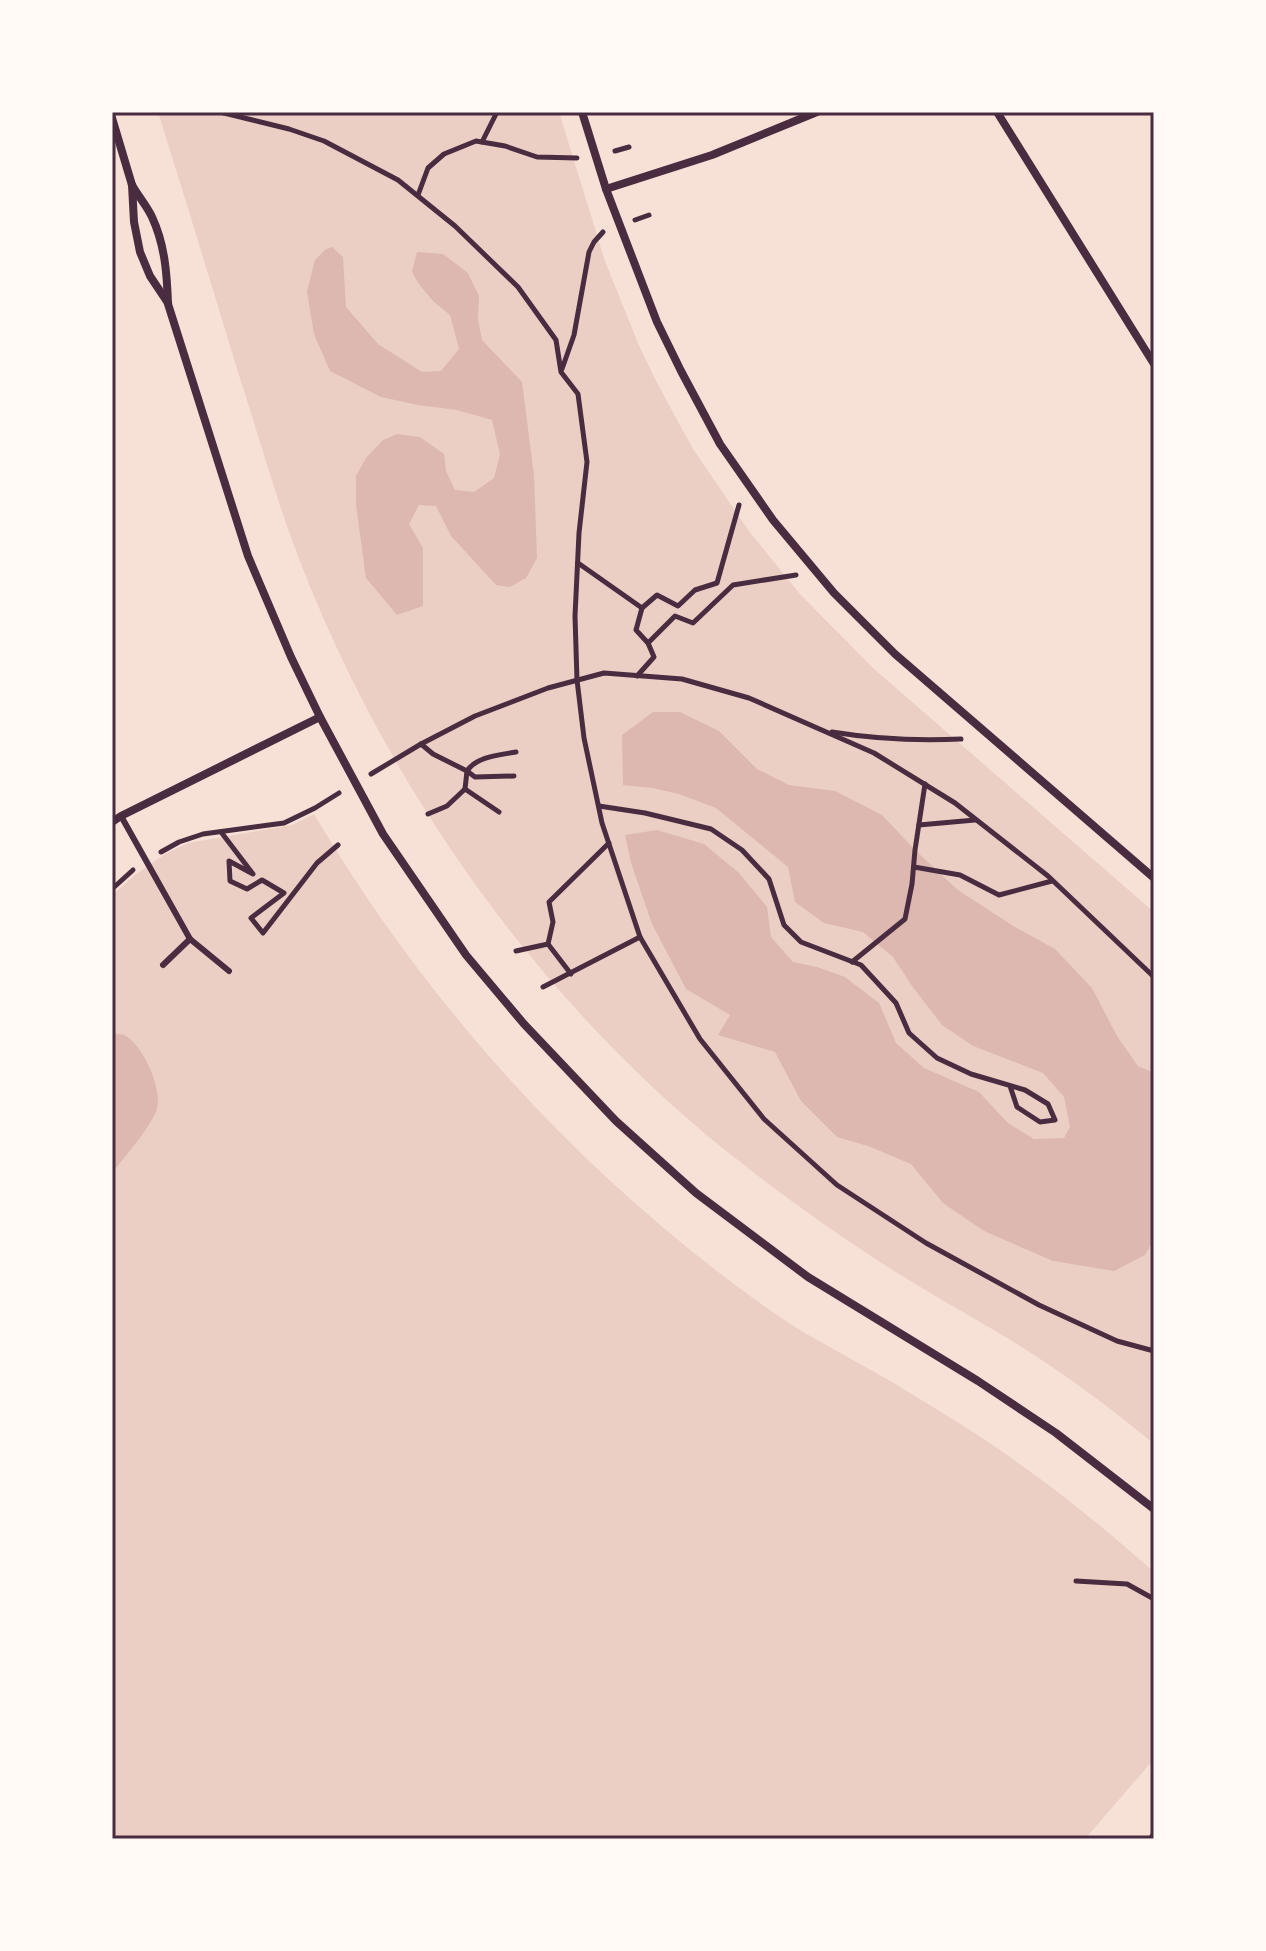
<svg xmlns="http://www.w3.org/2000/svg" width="1266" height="1951" viewBox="0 0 1266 1951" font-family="Signika,sans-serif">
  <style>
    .green { fill: #ebcfc5 }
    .water { fill: #dcb8b0 }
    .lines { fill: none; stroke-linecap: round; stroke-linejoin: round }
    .path { stroke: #4a2c40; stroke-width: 5 }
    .service { stroke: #4a2c40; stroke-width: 6 }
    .minor { stroke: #4a2c40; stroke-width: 8 }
    .neatline { fill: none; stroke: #4a2c40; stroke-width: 3 }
  </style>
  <rect width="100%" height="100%" fill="#f7e1d7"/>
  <g class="green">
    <path d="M158,112h401l46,149 33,82 18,38 37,68 56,82 51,63 73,74 281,244v532c-44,-37 -91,-71 -140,-102 -45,-27 -91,-52 -134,-80 -54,-35 -105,-72 -155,-112 -197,-158 -354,-386 -438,-624 -18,-52 -33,-105 -50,-157 -26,-86 -52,-171 -79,-257z"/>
    <path d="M314,814c117,197 272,367 460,499 43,30 92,52 136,80 36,22 73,44 107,69 48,34 93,71 137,110v187l-69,80h-973v-944l23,-20 30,-21 23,-11 104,-18z"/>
  </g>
  <g class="water">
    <polygon points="332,247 343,257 346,307 378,344 422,372 441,371 459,349 450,315 433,301 419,284 412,272 417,252 443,254 468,273 479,296 478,319 482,340 522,382 534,475 537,558 526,578 510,587 496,585 451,536 436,506 419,505 409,524 423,548 423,606 397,615 366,578 356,505 356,476 366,458 383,440 397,434 420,437 444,454 446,471 455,490 474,492 494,478 500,454 492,420 457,410 418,405 381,397 330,371 314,334 307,292 315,260 326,249"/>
    <polygon points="653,712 680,712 719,731 757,769 789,785 835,791 882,815 915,850 958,890 1015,927 1055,949 1092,988 1117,1036 1138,1066 1154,1073 1154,1239 1145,1255 1114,1271 1053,1261 984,1231 943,1203 911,1164 868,1146 837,1137 801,1101 775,1052 718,1035 730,1015 686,989 652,924 631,863 625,835 657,830 704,844 739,873 767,907 771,937 793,962 817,967 845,977 879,1003 896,1043 924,1068 979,1092 1008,1123 1034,1139 1064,1138 1070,1127 1064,1097 1043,1073 973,1046 942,1025 912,986 893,957 863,932 824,923 795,902 788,867 716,808 679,794 652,788 623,785 622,735"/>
    <path d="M112,1033c1,1 12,1 12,2 19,9 41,58 32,77 -11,22 -29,42 -44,61z"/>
  </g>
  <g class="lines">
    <g class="path">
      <polyline points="220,112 289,129 324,141 398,180 455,226 518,287 556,340 561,372 578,394 587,462 579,533 575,616 577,680 584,738 602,823 640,937 700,1039 764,1119 837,1185 926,1243 1039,1305 1117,1341 1154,1351"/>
      <polyline points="482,142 497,112"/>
      <polyline points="615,151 629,147"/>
      <polyline points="418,195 428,168 444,154 476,141 505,146 537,157 577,158"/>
      <polyline points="635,220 649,215"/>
      <polyline points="562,369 574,335 589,252 594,242 603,232"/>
      <polyline points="578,563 642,608"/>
      <polyline points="648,643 636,630 642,608 657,595 678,606 695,590 717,583 739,505"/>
      <polyline points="637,676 654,657 648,643 675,616 693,623 733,585 796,575"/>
      <path d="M832,732c43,7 86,9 129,7"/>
      <path d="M421,744l12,10 34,17c10,-15 33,-16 49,-19"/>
      <polyline points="371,774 421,744 475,716 548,688 604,673 682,679 749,698 874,753 955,803 1048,876 1154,977"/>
      <polyline points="465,789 467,771 475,777 514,776"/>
      <polyline points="599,806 645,813 711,829 742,850 769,879 784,925 801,942 861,965 896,1003 909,1033 937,1058 971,1074 1025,1090 1048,1104 1055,1120 1040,1122 1017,1107 1010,1086"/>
      <polyline points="428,814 447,806 465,789 499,812"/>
      <polyline points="919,825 975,820"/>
      <polyline points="221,832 253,874 229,861 230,881 247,889 262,880 284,893 251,918 263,933 317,863 338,845"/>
      <polyline points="161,852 179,842 203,834 284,823 315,808 339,793"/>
      <polyline points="914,867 960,875 999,895 1052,881"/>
      <polyline points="112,889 133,870"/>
      <polyline points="548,944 571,974"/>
      <polyline points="516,951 548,944 553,922 549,902 609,843"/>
      <polyline points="852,962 905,919 912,884 915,850 925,784"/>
      <polyline points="543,987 640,937"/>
      <polyline points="1076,1581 1127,1584 1154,1599"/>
    </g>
    <g class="service">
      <polyline points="121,816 190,939 229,971"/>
      <polyline points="163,965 190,939"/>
    </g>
    <g class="minor">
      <polyline points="582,112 606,189 657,322 681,371 720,444 773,520 834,593 895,654 1154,878"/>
      <polyline points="997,112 1154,364"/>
      <polyline points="112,118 132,185 134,222 140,252 150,276 168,303"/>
      <path d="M132,185c6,11 15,21 20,32 13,28 15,57 16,87l80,252 43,101 29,60 63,117 83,121 58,69 92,97 80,72 112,84 170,104 78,52 98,76"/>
      <polyline points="606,189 712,155 817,112"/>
      <polyline points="112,822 121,816 320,717"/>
      <polyline points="1152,1839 1154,1836"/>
    </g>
  </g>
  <rect width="1266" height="1951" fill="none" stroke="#fffaf5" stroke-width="228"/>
  <rect x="114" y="114" width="1038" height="1723" class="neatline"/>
</svg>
